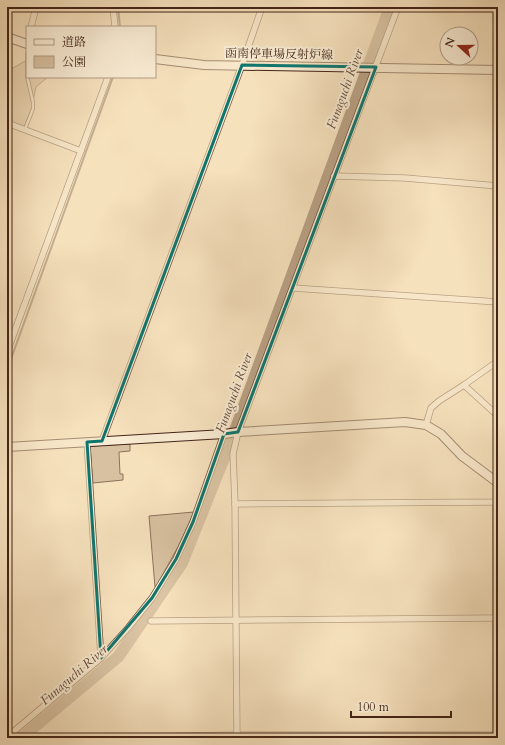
<svg xmlns="http://www.w3.org/2000/svg" width="505" height="745" viewBox="0 0 505 745" font-family="Cardo,'Noto Serif JP',serif">
  <style>
    .green { fill: #d8c1a1; stroke: #8e725c }
    .lines { fill: none; stroke-linecap: round; stroke-linejoin: round }
    .stream { stroke: #8a6f59; stroke-width: 2 }
    .river { stroke: #b9a185; stroke-width: 12 }
    .lane-casing { stroke: #705340; stroke-width: 4 }
    .street-casing { stroke: #705340; stroke-width: 7 }
    .secondary-casing { stroke: #432417; stroke-width: 10 }
    .lane { stroke: #f9ecd4; stroke-width: 2.5 }
    .street { stroke: #f9ecd4; stroke-width: 5.5 }
    .secondary { stroke: #f9ecd4; stroke-width: 8 }
    .marked { fill: none; stroke: #0f766e; stroke-width: 3; stroke-linejoin: round }
    .labels { text-anchor: middle; dominant-baseline: central; stroke-width: 4; stroke-linejoin: round; paint-order: stroke }
    .street-label { font-size: 12px; fill: #432417; stroke: #f9ecd4 }
    .water-label { font-size: 13px; font-style: italic; fill: #664a38; stroke: #f9ecd4 }
  </style>
  <rect width="100%" height="100%" fill="#f6e1bd"/>
  <filter id="stains"><feTurbulence type="fractalNoise" baseFrequency=".005" numOctaves="4"/><feColorMatrix values="0 0 0 0 .2 0 0 0 0 .09 0 0 0 0 .02 0 0 0 .5 -.17"/></filter>
  <radialGradient id="worn" r=".72"><stop offset=".6" stop-color="#630" stop-opacity="0"/><stop offset="1" stop-color="#630" stop-opacity=".3"/></radialGradient>
  <g class="green">
    <polygon points="27,60 27,77 48,77 36,87 31,110 24,127 7,121 7,67 13,68"/>
    <polygon points="130,444 130,451 119,452 120,474 123,474 123,480 93,483 90,446"/>
    <polygon points="194,512 180,543 156,587 155,587 149,516"/>
  </g>
  <g class="lines">
    <g class="stream">
      <polyline points="118,7 120,27"/>
      <polyline points="7,370 113,77"/>
    </g>
    <polyline class="river" points="21,738 118,657 182,563 236,428 390,7"/>
    <defs>
      <polyline id="lane" points="25,129 33,109 33,102 27,76 27,54"/>
      <g id="street">
        <polyline points="113,7 115,27"/>
        <polyline points="262,7 266,8 271,7"/>
        <polyline points="31,27 36,7"/>
        <polyline points="7,123 81,151"/>
        <polyline points="334,176 405,178 498,186"/>
        <polyline points="293,288 498,302"/>
        <polyline points="7,352 108,77"/>
        <polyline points="464,385 498,416"/>
        <polyline points="426,425 431,408 439,401 464,385 498,361"/>
        <polyline points="102,441 242,65 262,7"/>
        <polyline points="87,442 101,658"/>
        <polyline points="496,502 496,738"/>
        <polyline points="235,504 496,502 498,500"/>
        <polyline points="151,621 498,618"/>
        <polyline points="7,737 101,658 128,628 152,598 176,559 193,522 224,434"/>
        <polyline points="78,738 237,735 498,735"/>
        <polyline points="237,738 235,504 233,454 238,432 398,7"/>
      </g>
      <g id="secondary">
        <polyline points="7,37 27,44"/>
        <polyline points="155,59 204,65 498,70"/>
        <polyline points="7,447 224,434 238,432 405,422 426,425 441,434 462,456 498,483"/>
      </g>
    </defs>
    <use href="#lane" class="lane-casing"/>
    <use href="#street" class="street-casing"/>
    <use href="#secondary" class="secondary-casing"/>
    <use href="#lane" class="lane"/>
    <use href="#street" class="street"/>
    <use href="#secondary" class="secondary"/>
  </g>
  <path d="M0 0H505V745H0ZM242,65l134,2 -138,365 -14,2 -31,88 -17,37 -24,39 -51,60 -14,-216 15,-1z" fill="#f6e1bd" fill-opacity=".55" fill-rule="evenodd"/>
  <path class="marked" d="M242,65l134,2 -138,365 -14,2 -31,88 -17,37 -24,39 -51,60 -14,-216 15,-1z"/>
  <g class="labels">
    <g class="street-label">
      <text transform="translate(279 54) rotate(1)">函南停車場反射炉線</text>
    </g>
    <g class="water-label">
      <text transform="translate(345 89) rotate(-70)">Funaguchi River</text>
      <text transform="translate(234 393) rotate(-70)">Funaguchi River</text>
      <text transform="translate(74 675) rotate(-41)">Funaguchi River</text>
    </g>
  </g>
  <rect width="505" height="745" fill="none" stroke="#f6e1bd" stroke-width="24"/>
  <rect x="8" y="8" width="489" height="729" fill="none" stroke="#432417" stroke-width="2"/>
  <rect x="12" y="12" width="481" height="721" fill="none" stroke="#432417"/>
  <rect x="26" y="26" width="130" height="52" fill="#f9ecd4" stroke="#b09c88"/>
  <rect x="34" y="39" width="20" height="6" fill="#f9ecd4" stroke="#b09c88"/>
  <text x="62" y="46" font-size="12" fill="#432417">道路</text>
  <rect x="34" y="56" width="20" height="12" fill="#d8c1a1" stroke="#b09c88"/>
  <text x="62" y="66" font-size="12" fill="#432417">公園</text>
  <g transform="translate(459 46) rotate(291)"><circle r="19" fill="#f9ecd4" stroke="#b09c88"/>
  <path d="M0-3L7 15L0 10L-7 15Z" fill="#8f2418"/>
  <text y="-6" font-size="11" font-weight="bold" text-anchor="middle" fill="#432417">N</text>
  </g>
  <path d="M351 711v6h100v-6" fill="none" stroke="#432417" stroke-width="2"/>
  <text x="357" y="711" font-size="12" fill="#432417" stroke="#f9ecd4" stroke-width="3" paint-order="stroke">100 m</text>
  <rect width="100%" height="100%" filter="url(#stains)"/>
  <rect width="100%" height="100%" fill="url(#worn)"/>
</svg>
